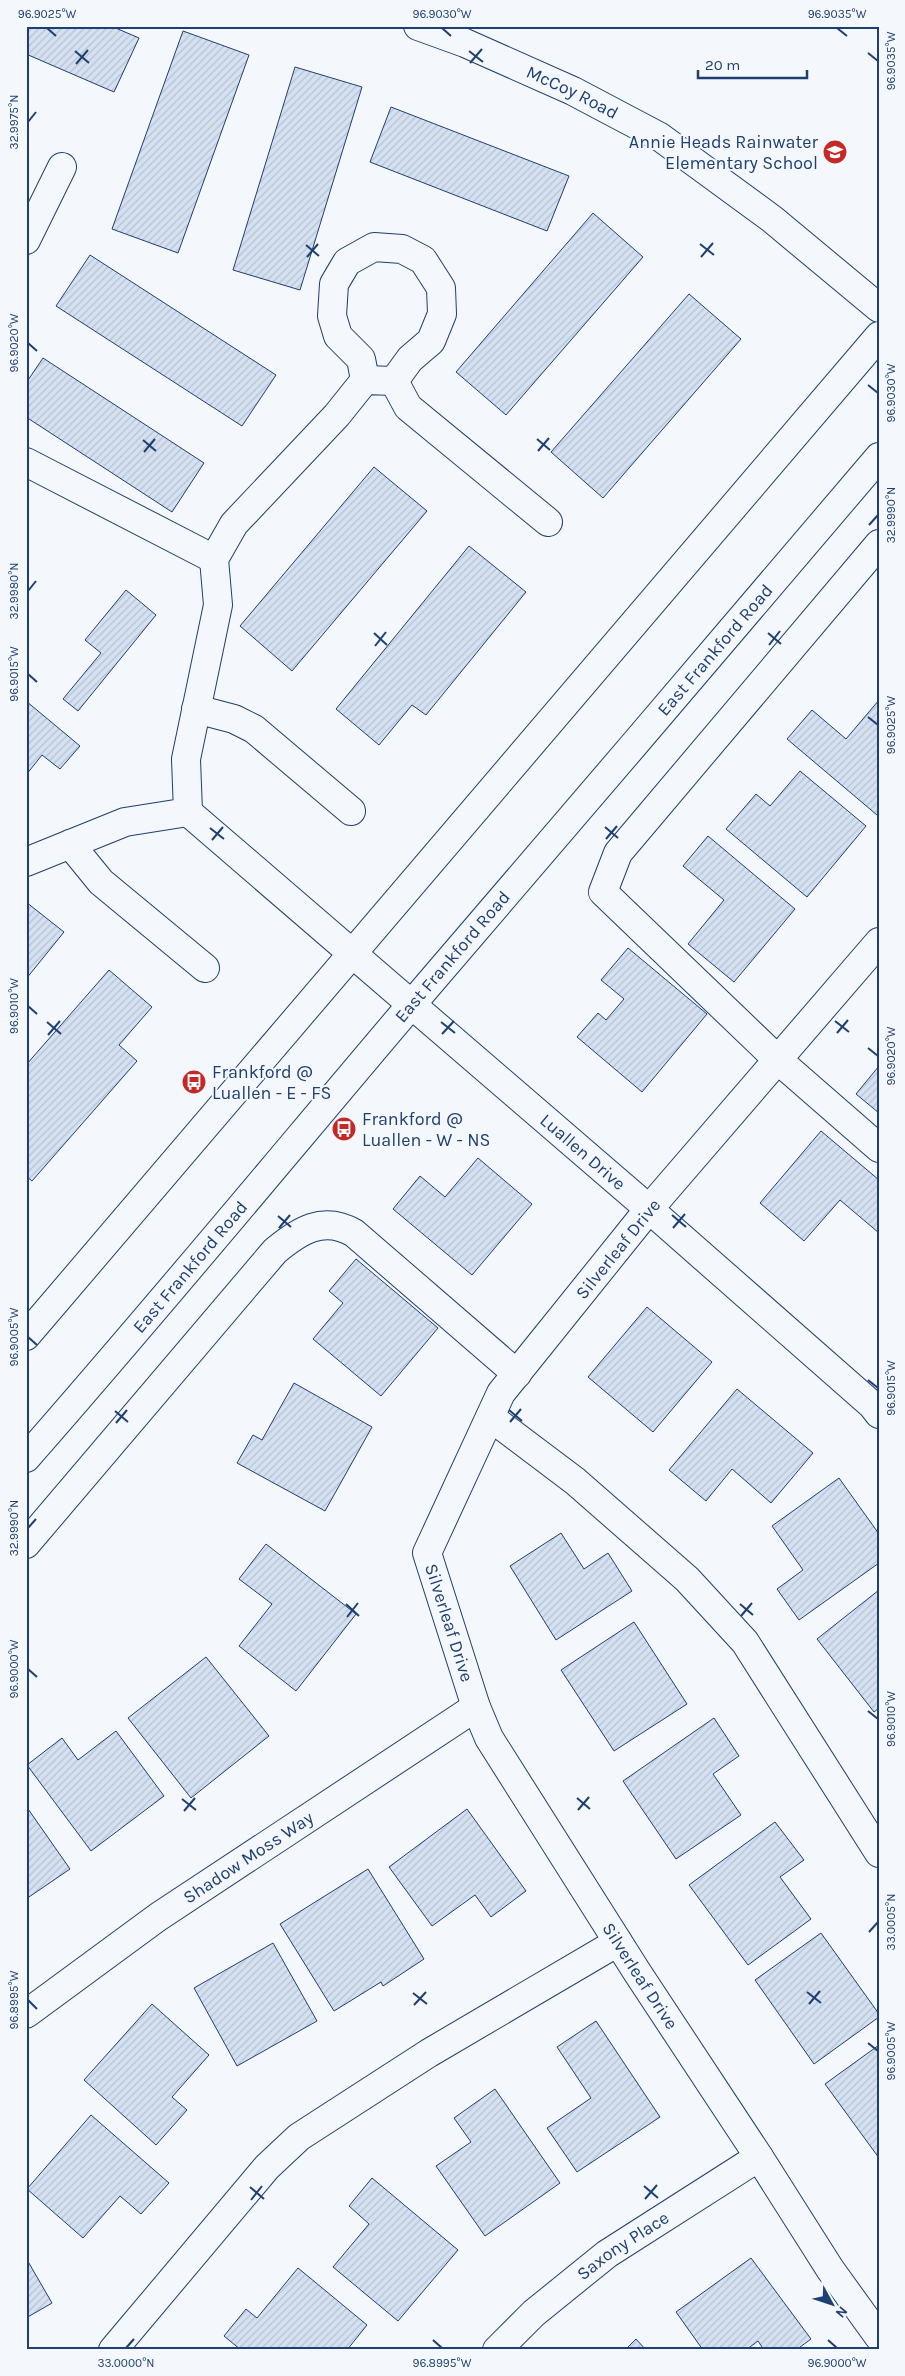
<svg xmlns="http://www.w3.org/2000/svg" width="905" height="2376" viewBox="0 0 905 2376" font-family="Karla,sans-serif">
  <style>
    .building { fill: url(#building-hatch); stroke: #1d3f73 }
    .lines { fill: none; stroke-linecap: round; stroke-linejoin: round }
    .minor-casing { stroke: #1d3f73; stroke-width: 30 }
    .major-casing { stroke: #1d3f73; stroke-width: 30 }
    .minor { stroke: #f4f7fb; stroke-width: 28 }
    .major { stroke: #f4f7fb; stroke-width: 28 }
    .ticks { fill: none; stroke: #1d3f73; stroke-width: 2 }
    .labels { text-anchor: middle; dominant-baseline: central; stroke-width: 4; stroke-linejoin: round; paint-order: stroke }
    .street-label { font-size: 18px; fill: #1d3f73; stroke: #f4f7fb }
    .poi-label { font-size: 18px; fill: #1d3f73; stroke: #f4f7fb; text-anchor: start }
    .neatline { fill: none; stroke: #1d3f73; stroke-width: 2 }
    .ticks-label { font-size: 12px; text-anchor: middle; fill: #1d3f73 }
  </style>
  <defs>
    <pattern id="building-hatch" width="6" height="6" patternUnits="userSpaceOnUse" patternTransform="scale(1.25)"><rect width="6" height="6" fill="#d5e0f0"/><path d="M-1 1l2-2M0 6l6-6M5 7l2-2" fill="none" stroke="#b6c1d1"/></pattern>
  </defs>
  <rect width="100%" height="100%" fill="#f4f7fb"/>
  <g class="building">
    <polygon points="26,26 111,26 139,38 114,92 26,54"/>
    <polygon points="183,31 249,55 178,253 112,229"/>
    <polygon points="295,67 362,87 300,290 233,270"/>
    <polygon points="391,107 569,176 547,231 370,162"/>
    <polygon points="593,213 643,257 506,415 456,372"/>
    <polygon points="90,255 276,375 242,426 56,306"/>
    <polygon points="689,294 741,339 603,498 551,452"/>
    <polygon points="43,358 204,463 172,512 26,417 26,383"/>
    <polygon points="374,467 427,511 292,671 240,626"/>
    <polygon points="469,546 526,592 426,715 412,705 379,745 336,709"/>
    <polygon points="126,590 156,615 78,711 63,699 101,653 85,640"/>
    <polygon points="879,700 879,813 877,815 787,739 812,710 846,739"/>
    <polygon points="26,701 80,746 60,769 42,755 26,775"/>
    <polygon points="800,771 866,826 807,897 726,829 756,794 770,806"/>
    <polygon points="708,836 795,909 734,982 688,944 724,900 683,866"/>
    <polygon points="26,902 64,932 26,979"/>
    <polygon points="628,948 707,1014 642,1092 577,1037 598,1013 606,1020 624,999 601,980"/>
    <polygon points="109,970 152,1007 119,1045 137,1061 32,1181 26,1176 26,1065"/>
    <polygon points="879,1066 879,1113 856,1094"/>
    <polygon points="821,1131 879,1180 879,1233 840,1200 804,1241 760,1203"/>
    <polygon points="478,1158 532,1204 472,1275 393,1209 420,1176 445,1197"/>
    <polygon points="356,1259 438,1328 381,1396 313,1339 343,1303 329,1291"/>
    <polygon points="647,1307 712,1362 653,1432 588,1377"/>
    <polygon points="294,1383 372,1427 325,1511 237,1463 253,1435 262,1440"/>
    <polygon points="737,1389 813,1453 771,1503 732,1469 706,1501 669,1470"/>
    <polygon points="839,1478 879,1534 879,1563 799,1620 777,1589 803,1570 772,1526"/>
    <polygon points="561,1533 584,1569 608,1553 632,1591 556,1640 510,1566"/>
    <polygon points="266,1544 356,1614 296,1691 239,1646 272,1604 239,1579"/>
    <polygon points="879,1590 879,1708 874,1712 817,1639"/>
    <polygon points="634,1622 687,1704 614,1751 561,1670"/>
    <polygon points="206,1657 269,1736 191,1798 128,1718"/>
    <polygon points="714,1718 739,1756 713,1774 741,1815 676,1859 623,1781"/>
    <polygon points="116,1731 164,1796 91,1851 27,1765 62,1738 78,1760"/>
    <polygon points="26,1806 70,1869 26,1899"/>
    <polygon points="467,1809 526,1891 491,1917 475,1895 432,1926 389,1867"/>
    <polygon points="775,1822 804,1860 780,1877 811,1919 748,1965 689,1885"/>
    <polygon points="368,1869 424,1959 383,1986 381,1982 334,2011 280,1924"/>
    <polygon points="821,1933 879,2014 879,2017 814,2064 755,1980"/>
    <polygon points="273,1943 317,2021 237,2066 194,1988"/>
    <polygon points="152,2004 209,2055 172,2097 187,2110 156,2145 84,2080"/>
    <polygon points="596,2021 660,2117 577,2172 547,2128 591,2098 557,2047"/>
    <polygon points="879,2045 879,2158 825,2084"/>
    <polygon points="495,2089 560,2183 485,2236 436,2166 471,2142 454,2118"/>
    <polygon points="91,2115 169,2183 141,2214 120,2196 83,2238 27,2189"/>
    <polygon points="372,2178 458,2250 398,2321 333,2267 369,2224 349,2206"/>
    <polygon points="26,2258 52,2303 26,2318"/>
    <polygon points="751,2258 811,2339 796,2350 764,2350 758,2341 746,2350 703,2350 676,2312"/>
    <polygon points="298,2268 367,2325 347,2350 241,2350 224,2336 246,2309 257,2318"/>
    <polygon points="636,2339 646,2350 625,2350"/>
  </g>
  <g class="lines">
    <defs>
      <g id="minor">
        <path id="s1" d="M418,26l47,17 108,48 87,46 112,82 107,89"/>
        <polyline points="26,240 62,167"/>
        <polyline points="365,380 361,359 338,336 332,316 334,284 347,262 374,247 402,249 423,260 441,288 442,314 431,341 410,359 394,381"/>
        <polyline points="394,381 408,407 548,522"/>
        <polyline points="26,462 214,559"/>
        <polyline points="879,544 618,853 603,892 778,1060 879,1148"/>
        <polyline points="196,709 234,719 254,729 351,811"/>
        <path id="s2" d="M188,812l461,397 223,196 7,9"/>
        <polyline points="70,844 101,882 205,968"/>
        <polyline points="26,862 125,822 188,812 186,759 218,605 214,559 234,524 337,415 365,380 394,381"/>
        <path id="s3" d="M879,942l-230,267 -148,184 -74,160 49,154 13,31 148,234 122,185 71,112 49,68"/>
        <polyline points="490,1417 575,1481 687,1579 745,1642 879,1853"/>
        <path d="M26,1544l249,-293c24,-20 48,-36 79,-18l163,141"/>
        <path id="s4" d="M26,2014l132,-97 318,-210"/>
        <polyline points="113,2350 267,2167 299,2137 429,2053 618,1942"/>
        <path id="s5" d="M497,2350l37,-37 73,-59 152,-97"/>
      </g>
      <g id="major">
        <polyline points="26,1336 879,336"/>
        <path id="s6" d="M26,1458c131,-149 257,-302 385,-453 156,-183 313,-364 468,-548"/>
      </g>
    </defs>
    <use href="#minor" class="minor-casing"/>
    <use href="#major" class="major-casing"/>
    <use href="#minor" class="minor"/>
    <use href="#major" class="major"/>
  </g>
  <path class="ticks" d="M47,28l9,8M442,28l9,8M837,28l10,8M75,51l14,12M469,51l14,11M868,53l10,8M470,63l12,-14M76,64l12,-14M28,122l8,-10M700,244l14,11M306,245l13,11M307,257l11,-13M701,257l12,-14M28,343l9,8M868,385l10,8M537,439l13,11M143,440l13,11M538,451l11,-13M144,452l11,-13M869,525l9,-10M28,591l8,-10M374,633l13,12M768,633l13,11M769,645l11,-14M375,646l11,-14M28,674l9,8M868,717l10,8M605,827l13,11M210,828l14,11M606,839l11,-13M212,840l11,-13M28,1006l9,8M835,1021l14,11M47,1022l14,12M441,1022l14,11M837,1033l11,-13M442,1034l12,-13M48,1035l12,-14M868,1048l10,8M672,1215l14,12M278,1216l13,11M279,1228l11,-13M673,1228l12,-14M28,1337l9,8M868,1380l10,8M509,1410l13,11M115,1411l13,11M510,1422l11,-13M116,1423l11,-13M28,1528l8,-9M346,1604l13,12M740,1604l13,11M741,1616l11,-13M347,1617l11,-14M28,1669l9,8M868,1711l10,8M577,1798l13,11M182,1799l14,11M578,1810l11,-13M184,1811l11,-13M869,1932l9,-10M807,1992l14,11M413,1993l14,11M28,2000l9,9M809,2004l11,-13M414,2005l12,-13M868,2043l10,8M644,2186l14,12M250,2187l14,12M645,2199l12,-14M251,2200l11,-14M433,2340l9,8M828,2340l9,8M126,2348l8,-9"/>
  <defs>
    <symbol id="school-disc" viewBox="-11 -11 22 22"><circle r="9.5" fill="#c62828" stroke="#f4f7fb"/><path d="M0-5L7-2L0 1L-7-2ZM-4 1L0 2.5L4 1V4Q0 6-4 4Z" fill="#fff"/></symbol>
    <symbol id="bus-disc" viewBox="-11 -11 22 22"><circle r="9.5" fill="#c62828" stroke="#f4f7fb"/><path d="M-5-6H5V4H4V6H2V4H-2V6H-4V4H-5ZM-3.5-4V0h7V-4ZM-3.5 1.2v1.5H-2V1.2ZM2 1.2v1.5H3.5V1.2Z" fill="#fff"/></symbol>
  </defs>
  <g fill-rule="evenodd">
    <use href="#school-disc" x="821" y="138" width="28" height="28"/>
    <use href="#bus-disc" x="180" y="1068" width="28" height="28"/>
    <use href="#bus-disc" x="330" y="1115" width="28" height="28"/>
  </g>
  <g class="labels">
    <g class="street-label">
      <text stroke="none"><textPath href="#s1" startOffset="168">McCoy Road</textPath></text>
      <text stroke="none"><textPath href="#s6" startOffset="1062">East Frankford Road</textPath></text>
      <text stroke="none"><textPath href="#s6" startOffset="658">East Frankford Road</textPath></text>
      <text stroke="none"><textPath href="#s2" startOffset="521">Luallen Drive</textPath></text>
      <text transform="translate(618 1249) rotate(-51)">Silverleaf Drive</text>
      <text stroke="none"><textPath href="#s6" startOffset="252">East Frankford Road</textPath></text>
      <text stroke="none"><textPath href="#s3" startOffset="838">Silverleaf Drive</textPath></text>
      <text stroke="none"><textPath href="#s4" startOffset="272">Shadow Moss Way</textPath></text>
      <text stroke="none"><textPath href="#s3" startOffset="1242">Silverleaf Drive</textPath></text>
      <text stroke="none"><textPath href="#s5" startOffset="164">Saxony Place</textPath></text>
    </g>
    <g class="poi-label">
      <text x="818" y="142" text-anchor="end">Annie Heads Rainwater<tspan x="818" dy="21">Elementary School</tspan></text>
      <text x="212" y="1072">Frankford @<tspan x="212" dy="21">Luallen - E - FS</tspan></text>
      <text x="362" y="1119">Frankford @<tspan x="362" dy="21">Luallen - W - NS</tspan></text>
    </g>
  </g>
  <rect width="905" height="2376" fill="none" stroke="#f4f7fb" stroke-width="55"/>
  <g transform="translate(832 2304) rotate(130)" stroke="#f4f7fb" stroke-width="4" paint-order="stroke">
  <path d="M0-4L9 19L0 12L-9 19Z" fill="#1d3f73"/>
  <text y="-8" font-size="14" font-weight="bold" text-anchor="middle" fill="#1d3f73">N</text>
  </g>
  <path d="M698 70v8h109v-8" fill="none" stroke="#1d3f73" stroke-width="2.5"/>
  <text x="705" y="70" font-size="15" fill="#1d3f73" stroke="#f4f7fb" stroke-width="4" paint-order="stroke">20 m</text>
  <rect x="28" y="28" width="850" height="2320" class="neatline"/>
  <g class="ticks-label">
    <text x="47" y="18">96.9025°W</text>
    <text x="442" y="18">96.9030°W</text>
    <text x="837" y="18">96.9035°W</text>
    <text transform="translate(891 61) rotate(-90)" y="4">96.9035°W</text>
    <text transform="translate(14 122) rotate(-90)" y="4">32.9975°N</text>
    <text transform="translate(14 343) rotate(-90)" y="4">96.9020°W</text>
    <text transform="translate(891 393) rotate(-90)" y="4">96.9030°W</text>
    <text transform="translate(891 515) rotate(-90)" y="4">32.9990°N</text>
    <text transform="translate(14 591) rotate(-90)" y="4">32.9980°N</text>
    <text transform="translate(14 674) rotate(-90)" y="4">96.9015°W</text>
    <text transform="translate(891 725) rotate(-90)" y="4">96.9025°W</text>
    <text transform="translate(14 1006) rotate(-90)" y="4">96.9010°W</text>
    <text transform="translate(891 1056) rotate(-90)" y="4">96.9020°W</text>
    <text transform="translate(14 1337) rotate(-90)" y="4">96.9005°W</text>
    <text transform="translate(891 1388) rotate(-90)" y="4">96.9015°W</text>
    <text transform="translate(14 1528) rotate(-90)" y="4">32.9990°N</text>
    <text transform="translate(14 1669) rotate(-90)" y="4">96.9000°W</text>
    <text transform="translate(891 1719) rotate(-90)" y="4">96.9010°W</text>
    <text transform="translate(891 1922) rotate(-90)" y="4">33.0005°N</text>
    <text transform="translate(14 2000) rotate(-90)" y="4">96.8995°W</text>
    <text transform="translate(891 2051) rotate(-90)" y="4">96.9005°W</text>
    <text x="126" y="2367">33.0000°N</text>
    <text x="442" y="2367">96.8995°W</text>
    <text x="837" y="2367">96.9000°W</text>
  </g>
</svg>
